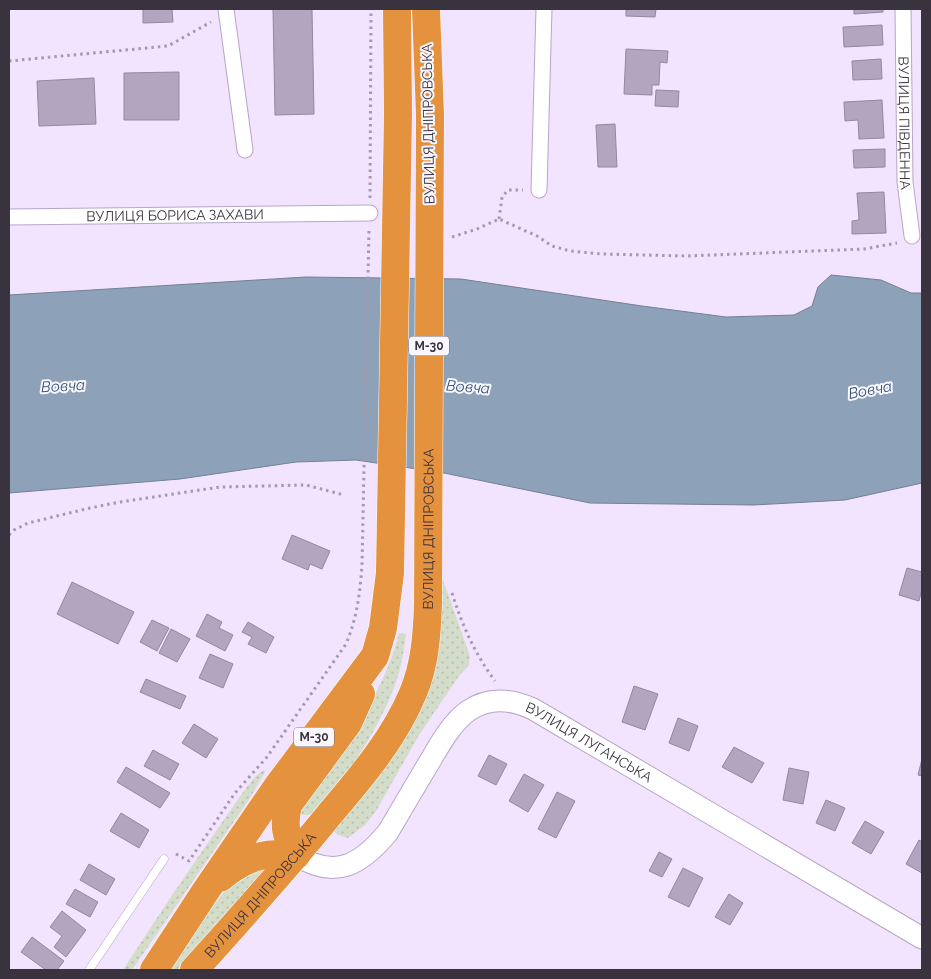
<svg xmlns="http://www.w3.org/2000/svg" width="931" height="979" viewBox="0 0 931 979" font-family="Raleway,sans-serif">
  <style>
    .grass { fill: url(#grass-dots) }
    .water { fill: #8da1b8; stroke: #748094 }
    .building { fill: #b3a5c0; stroke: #9685a5 }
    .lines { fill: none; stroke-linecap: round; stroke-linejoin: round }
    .lane-casing { stroke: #b7a6c6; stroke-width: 9 }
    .street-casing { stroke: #b7a6c6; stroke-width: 17 }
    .secondary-casing { stroke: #b7a6c6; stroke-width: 23 }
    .highway-casing { stroke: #fff; stroke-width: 29 }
    .path { stroke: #a599af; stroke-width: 3; stroke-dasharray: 2.5 4; stroke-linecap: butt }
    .lane { stroke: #fff; stroke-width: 8 }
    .street { stroke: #fff; stroke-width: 15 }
    .secondary { stroke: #fff; stroke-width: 21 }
    .highway { stroke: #e4923e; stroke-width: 28 }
    .labels { text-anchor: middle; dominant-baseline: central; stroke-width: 4; stroke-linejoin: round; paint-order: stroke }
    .shield { fill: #f9f6fd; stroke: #736d78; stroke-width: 1 }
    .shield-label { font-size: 12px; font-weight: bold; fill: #39323f }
    .street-label { font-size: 14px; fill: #39323f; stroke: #f9f6fd }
    .water-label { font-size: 15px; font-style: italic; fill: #335377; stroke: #f9f6fd }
  </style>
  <defs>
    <pattern id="grass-dots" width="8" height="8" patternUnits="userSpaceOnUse" patternTransform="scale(1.25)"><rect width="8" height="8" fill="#d4ddca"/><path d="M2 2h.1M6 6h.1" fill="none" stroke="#b7beaf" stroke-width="1.8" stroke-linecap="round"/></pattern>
  </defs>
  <rect width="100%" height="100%" fill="#f2e3ff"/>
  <g class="grass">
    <polygon points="439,575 443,580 470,656 469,665 459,676 419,735 376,811 365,825 348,838 338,835 331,828 373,777"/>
    <path d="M399,633l7,1c-2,15 -4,31 -9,45 -15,45 -51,102 -85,135 -6,2 -9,2 -14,-2 37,-56 85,-113 101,-179z"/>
    <path d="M264,770l1,2 -15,26 -118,172h-9c34,-53 69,-105 105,-156 9,-12 23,-37 36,-44z"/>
    <polygon points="267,868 177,970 169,970 216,902 238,875"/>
  </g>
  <polygon class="water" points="831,275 881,280 911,293 922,293 922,483 845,500 754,505 590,503 444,473 356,460 296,462 180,479 9,493 9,295 306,277 461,279 642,306 726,317 794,315 812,306 818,287"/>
  <g class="building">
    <polygon points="143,9 172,9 173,22 143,23"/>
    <polygon points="273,9 312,9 314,114 275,115"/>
    <polygon points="626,9 656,9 655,17 626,16"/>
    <polygon points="854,9 883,9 883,12 854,14"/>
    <polygon points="882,25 883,45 844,47 843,27"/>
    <polygon points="626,49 668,51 667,63 660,62 659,85 652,85 652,95 624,94"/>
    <polygon points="881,59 882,79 853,80 852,61"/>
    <polygon points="179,72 179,120 124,120 124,73"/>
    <polygon points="94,78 96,124 39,126 37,81"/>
    <polygon points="656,90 679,91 678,107 655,106"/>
    <polygon points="882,100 884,138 859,139 858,120 845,121 844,102"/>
    <polygon points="615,124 617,167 598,167 596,125"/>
    <polygon points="885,149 885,167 854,168 853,150"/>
    <polygon points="884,192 886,233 852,234 852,221 859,220 857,193"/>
    <polygon points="292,535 330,551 322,569 310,564 308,570 282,559"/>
    <polygon points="907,568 922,572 922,589 919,601 899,595"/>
    <polygon points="72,582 134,612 118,644 57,614"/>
    <polygon points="207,614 222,622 219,628 233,635 225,651 196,636"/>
    <polygon points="152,620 169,628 157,651 140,642"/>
    <polygon points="248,622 274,637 266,653 248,644 252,637 242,632"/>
    <polygon points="171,629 190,639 177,662 159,653"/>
    <polygon points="210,654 233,664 223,688 199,678"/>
    <polygon points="146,679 186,696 180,709 140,692"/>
    <polygon points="634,686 658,694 645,730 622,722"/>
    <polygon points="678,718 698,726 689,751 669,743"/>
    <polygon points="194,724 218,739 206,758 182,743"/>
    <polygon points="734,747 764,763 752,783 722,767"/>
    <polygon points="153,750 179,764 170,780 144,766"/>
    <polygon points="489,755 507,764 496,785 478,776"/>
    <polygon points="922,759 922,776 918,775"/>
    <polygon points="126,767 170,793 160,808 117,782"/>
    <polygon points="789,768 809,772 803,804 783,800"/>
    <polygon points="524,774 544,785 528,812 509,801"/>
    <polygon points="557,792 575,801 556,838 538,829"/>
    <polygon points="826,800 845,808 835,831 816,823"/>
    <polygon points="121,813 149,830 139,848 110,831"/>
    <polygon points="865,821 884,832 871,854 852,843"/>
    <polygon points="919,840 922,842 922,873 906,864"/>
    <polygon points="659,852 672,859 662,877 649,871"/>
    <polygon points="89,864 115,879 106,895 80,880"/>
    <polygon points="683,868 703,878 689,907 668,897"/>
    <polygon points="75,889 98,902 90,917 66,904"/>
    <polygon points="729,894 743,903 730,925 715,917"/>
    <polygon points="62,911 86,930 66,957 54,947 62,936 50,927"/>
    <polygon points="32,937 64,961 57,970 46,970 21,952"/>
  </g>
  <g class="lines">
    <defs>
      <polyline id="lane" points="89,970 164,859"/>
      <g id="street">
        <polyline points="226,9 245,150"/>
        <path id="s1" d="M903,9l2,173 7,54"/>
        <polyline points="539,190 544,9"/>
        <path id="s2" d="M9,217l361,-4"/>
      </g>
      <g id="secondary">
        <path id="s3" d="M296,855c39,25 65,10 92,-23 13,-22 26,-44 39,-66 11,-18 23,-42 41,-55 20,-14 44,-12 65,-2l389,229"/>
      </g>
      <g id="highway">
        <path d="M296,855c-10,-19 -13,-28 -8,-50l60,-82 13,-29"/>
        <path d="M220,878c25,-20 44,-27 76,-23"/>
        <polyline points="154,970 207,889 277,787 375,656 383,628 390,573 398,114 397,9"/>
        <path id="s4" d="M194,970c46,-51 92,-102 135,-155 32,-38 65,-76 84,-122 12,-28 14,-59 15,-89l2,-489 -4,-106"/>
      </g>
    </defs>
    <use href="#lane" class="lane-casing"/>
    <use href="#street" class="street-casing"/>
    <use href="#secondary" class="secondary-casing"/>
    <use href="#highway" class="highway-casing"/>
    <g class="path">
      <polyline points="9,61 168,46 211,22"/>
      <polyline points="370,198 371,9"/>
      <polyline points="499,219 502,197 508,190 523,190"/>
      <polyline points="452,237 477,229 499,219 537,236 552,246 570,251 601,254 687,256 864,249 897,243"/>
      <polyline points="9,535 14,530 28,523 90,508 120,502 220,487 306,485 344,495"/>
      <path d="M452,593c10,32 23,61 43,88"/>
      <path d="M176,854l13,7 46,-68 32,-36 79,-113c11,-26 14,-51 16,-79l7,-336"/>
    </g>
    <use href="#lane" class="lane"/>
    <use href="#street" class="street"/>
    <use href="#secondary" class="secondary"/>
    <use href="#highway" class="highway"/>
  </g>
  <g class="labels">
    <g class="shield">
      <rect x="409" y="336.5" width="40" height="19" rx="4"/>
      <rect x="294" y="727.5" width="40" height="19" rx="4"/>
    </g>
    <g class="shield-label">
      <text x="429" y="346">М-30</text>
      <text x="314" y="737">М-30</text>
    </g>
    <g class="street-label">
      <text stroke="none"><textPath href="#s1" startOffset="114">ВУЛИЦЯ ПІВДЕННА</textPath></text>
      <text transform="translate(428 124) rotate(-91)">ВУЛИЦЯ ДНІПРОВСЬКА</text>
      <text stroke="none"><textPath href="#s2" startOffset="166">ВУЛИЦЯ БОРИСА ЗАХАВИ</textPath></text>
      <text stroke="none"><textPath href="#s4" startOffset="520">ВУЛИЦЯ ДНІПРОВСЬКА</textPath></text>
      <text stroke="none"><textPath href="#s3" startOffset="386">ВУЛИЦЯ ЛУГАНСЬКА</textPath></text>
      <text stroke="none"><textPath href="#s4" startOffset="100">ВУЛИЦЯ ДНІПРОВСЬКА</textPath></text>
    </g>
    <g class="water-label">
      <text transform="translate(63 386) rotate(-3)">Вовча</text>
      <text transform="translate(468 387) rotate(4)">Вовча</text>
      <text transform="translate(870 390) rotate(-11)">Вовча</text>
    </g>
  </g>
  <rect width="931" height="979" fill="none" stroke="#39323f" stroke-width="20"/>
</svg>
